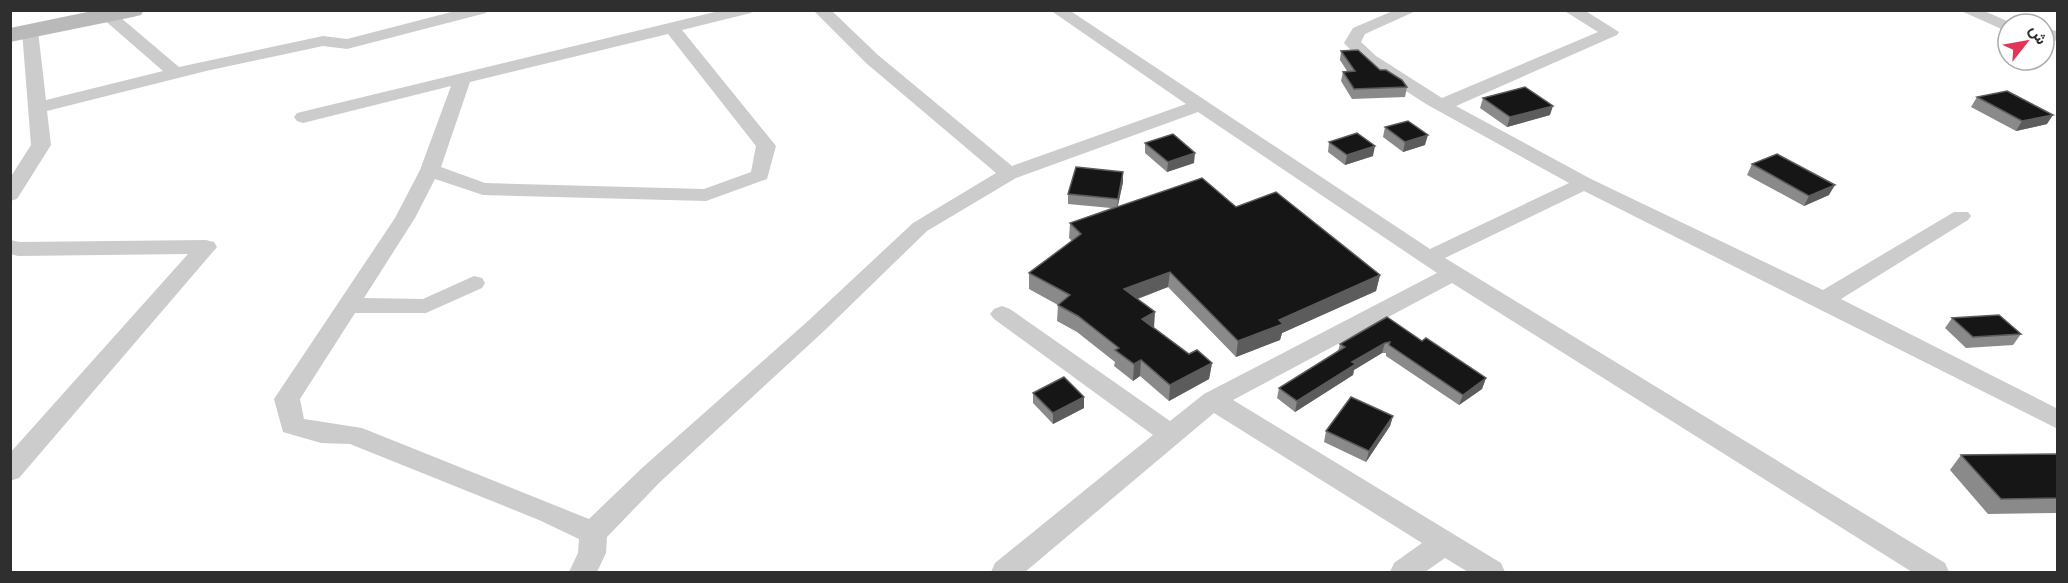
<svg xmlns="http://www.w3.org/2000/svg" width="2068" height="583" viewBox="0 0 2068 583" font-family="'IBM Plex Sans',Vazirmatn,sans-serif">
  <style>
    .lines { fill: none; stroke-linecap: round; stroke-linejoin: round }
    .minor { fill: #ccc; fill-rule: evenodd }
    .secondary { fill: #b9b9b9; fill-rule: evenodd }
    .wall { fill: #8a8a8a }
    .shaded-wall { fill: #5c5c5c }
    .building { fill: #161616; stroke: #5c5c5c; stroke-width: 1.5 }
  </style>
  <rect width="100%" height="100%" fill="#fff"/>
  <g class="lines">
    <g class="minor">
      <polygon points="107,10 114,12 179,67 323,36 347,39 459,10 488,10 486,13 347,49 323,46 206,71 47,111 51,145 17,199 10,201 10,178 31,145 22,31 24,28 36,28 38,31 46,100 163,71 102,18 100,15"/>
      <path d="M723,10h30l-2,3 -69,17 94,116 -9,33 -61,22 -223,-6 -48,-16 -20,39 -51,80 59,1 51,-23 8,2 3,5 -3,5 -56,25h-71l-55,86 4,20 58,9 227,91 53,-51 166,-147 105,-98 83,-50 -130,-110 -53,-53h18l47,45 134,111 174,-62 -136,-94h19l361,239 139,-66 -143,-79 -62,-40 -20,-21 9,-15 42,-18h23l-53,24 -4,8 15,14 66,42 156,-66 -35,-22h21l35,22 -2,3 -161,71 135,73 232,111 131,-78h14l3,4 -3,4 -127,79 217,110v20l-474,-238 -139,67 500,305 4,9h-37l-460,-289 -219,117 268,163 4,9h-37l-23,-14 -20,14h-35l4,-9 28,-20 -208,-130 -189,159h-34l4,-9 158,-128 -159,-116 -4,-5 4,-5 8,-3 8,3 160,112 34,-27 233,-121 -239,-161 -182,66 -89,53 -103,100 -164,151 -53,55 -1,16 -9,19h-28l9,-19 1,-14 -40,-19 -189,-76 -29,-1 -38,-11 -9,-33 121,-181 25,-48 31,-84 -148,37 -6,-2 -3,-4 3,-4zM668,34l88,112 -5,26 -47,17 -219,-6 -44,-16 29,-85z"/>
      <polygon points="1959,10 1982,10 2014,24 2008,24 2008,32"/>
      <polygon points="2044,29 2058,31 2058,41 2044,39"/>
      <polygon points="10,240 20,242 206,240 214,242 217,247 19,478 10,481 10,453 188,254 18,256 10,254"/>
    </g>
    <polygon class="secondary" points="97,10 144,10 141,15 133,17 10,42 10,28"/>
  </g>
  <g class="wall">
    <polygon points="1341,51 1380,70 1407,87 1405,97 1352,99 1341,81 1343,72 1347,71 1340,60"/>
    <polygon points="1977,97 2047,124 2016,131 1971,107"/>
    <polygon points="1483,98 1550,115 1507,127 1480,108"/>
    <polygon points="1385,127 1425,145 1403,152 1383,137"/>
    <polygon points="1329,142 1373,156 1345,165 1328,152"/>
    <polygon points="1145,143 1194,163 1167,172 1145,153"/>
    <polygon points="1752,164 1829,195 1804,206 1747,175"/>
    <polygon points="1123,172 1123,182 1118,206 1236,207 1380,275 1376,291 1282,333 1280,340 1236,357 1168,287 1138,299 1154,328 1189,354 1212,363 1209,379 1169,401 1140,376 1133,381 1114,366 1115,362 1077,332 1057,321 1058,305 1029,289 1029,273 1072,241 1069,238 1070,223 1111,208 1068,204 1068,194"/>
    <polygon points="1952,318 2021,334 2013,345 1966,348 1945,328"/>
    <polygon points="1422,341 1486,378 1482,389 1459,405 1386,356 1386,353 1382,353 1354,370 1353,375 1295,412 1277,398 1279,388 1338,351 1340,344"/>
    <polygon points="1033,393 1084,397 1084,408 1053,424 1033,403"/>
    <polygon points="1393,416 1390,426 1366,462 1324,442 1326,431"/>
    <polygon points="2058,454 2058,513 1988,514 1950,470 1961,455"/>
  </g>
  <g class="shaded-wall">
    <polygon points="1553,106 1550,115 1507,127 1510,117"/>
    <polygon points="2053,115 2047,124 2016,131 2022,121"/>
    <polygon points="1428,135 1425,145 1403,152 1405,142"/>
    <polygon points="1375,146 1373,156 1345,165 1347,155"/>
    <polygon points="1195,153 1194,163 1167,172 1168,162"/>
    <polygon points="1123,172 1123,182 1117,209 1118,199"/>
    <polygon points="1835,185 1829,195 1804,206 1809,196"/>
    <polygon points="1170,272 1168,287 1123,304 1124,289"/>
    <polygon points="1380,275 1376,291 1282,333 1280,340 1236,357 1238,341 1279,320"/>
    <polygon points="1155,312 1154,328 1142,319"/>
    <polygon points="1385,343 1382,353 1354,370 1353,375 1295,412 1297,401 1352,362"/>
    <polygon points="1141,360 1140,376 1133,381 1134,364"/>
    <polygon points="1212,363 1209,379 1169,401 1170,385"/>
    <polygon points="1486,378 1482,389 1459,405 1463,395"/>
    <polygon points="1084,397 1084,408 1053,424 1053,413"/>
    <polygon points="1393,416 1390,426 1366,462 1369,451"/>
  </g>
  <g class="building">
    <polygon points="1358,50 1380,70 1386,70 1402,80 1407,87 1354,89 1343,72 1355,71 1341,51"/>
    <polygon points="1525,87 1553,106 1510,117 1483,98"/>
    <polygon points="2007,91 2053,115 2022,121 1977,97"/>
    <polygon points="1408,121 1428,135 1405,142 1385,127"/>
    <polygon points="1357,133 1375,146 1347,155 1329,142"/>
    <polygon points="1173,134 1195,153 1168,162 1145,143"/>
    <polygon points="1777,154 1835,185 1809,196 1752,164"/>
    <polygon points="1076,167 1123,172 1118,199 1068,194"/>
    <polygon points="1202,178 1236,207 1276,192 1380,275 1279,320 1283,324 1238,341 1170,272 1124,289 1155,312 1142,319 1189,354 1197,350 1212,363 1170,385 1141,360 1134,364 1115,350 1119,348 1078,316 1058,305 1070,295 1029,273 1081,234 1070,223"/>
    <polygon points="1999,315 2021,334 1973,337 1952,318"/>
    <polygon points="1387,317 1422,341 1426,338 1486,378 1463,395 1389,345 1390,342 1385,343 1352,362 1356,364 1297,401 1279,388 1345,347 1340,344"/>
    <polygon points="1064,377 1084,397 1053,413 1033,393"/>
    <polygon points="1351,397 1393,416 1369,451 1326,431"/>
    <polygon points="2058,454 2058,498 2001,499 1961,455"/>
  </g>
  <rect width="2068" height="583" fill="none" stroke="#2f2f2f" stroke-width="24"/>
  <g transform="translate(2026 42) rotate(59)"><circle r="28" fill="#ffffff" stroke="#acacac" stroke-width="1.5"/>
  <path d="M0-4.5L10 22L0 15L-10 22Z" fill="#e13558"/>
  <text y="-9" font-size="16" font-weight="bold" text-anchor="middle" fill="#2f2f2f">ش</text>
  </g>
</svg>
